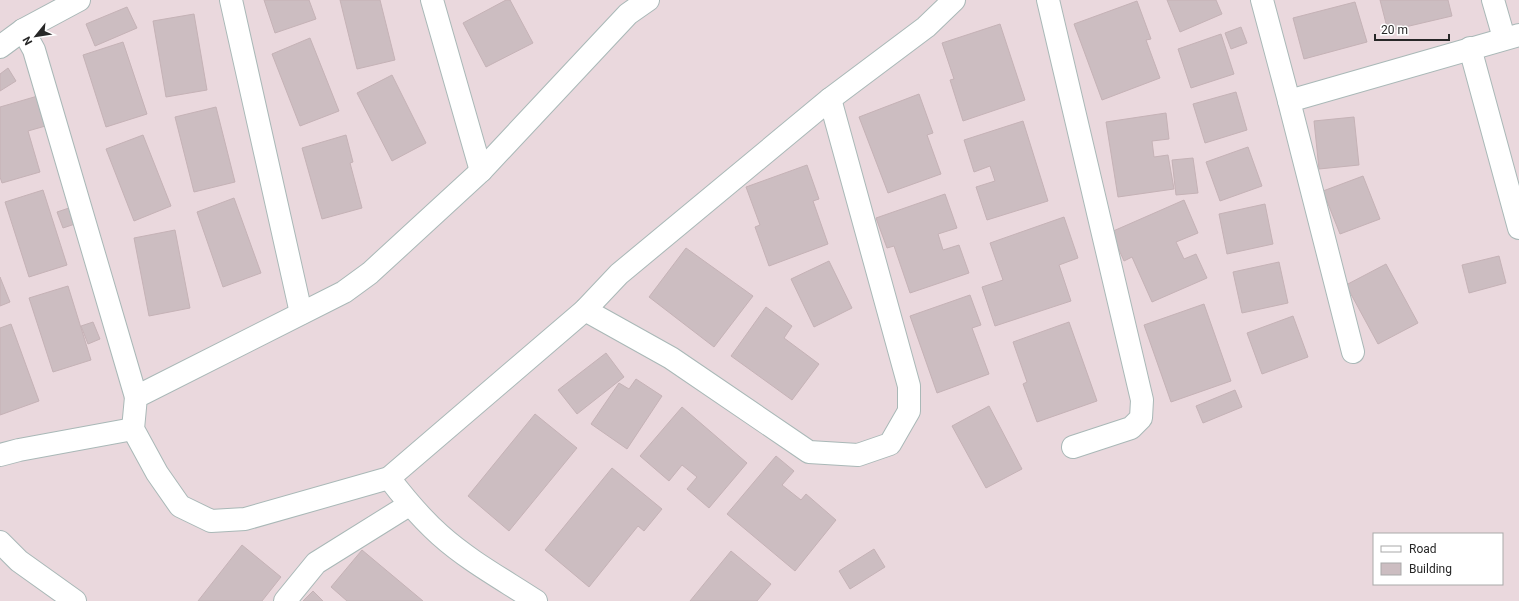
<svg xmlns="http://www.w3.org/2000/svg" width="1519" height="601" viewBox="0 0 1519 601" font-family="Roboto,sans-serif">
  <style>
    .building { fill: #ccbdc1; stroke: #c5b2b6 }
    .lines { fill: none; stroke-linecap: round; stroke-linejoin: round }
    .street-casing { stroke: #a9b8b7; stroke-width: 24 }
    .street { stroke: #fff; stroke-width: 22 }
  </style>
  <rect width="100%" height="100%" fill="#ead8dd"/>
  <g class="building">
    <polygon points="264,0 309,0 316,19 275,33"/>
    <polygon points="340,0 380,0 395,60 357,69"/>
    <polygon points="506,0 510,0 533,43 486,67 463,23"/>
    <polygon points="1167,0 1216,0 1222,14 1180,32"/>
    <polygon points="1380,0 1448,0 1452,16 1388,31"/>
    <polygon points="1137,1 1151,39 1146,40 1160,78 1102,100 1074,24"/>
    <polygon points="1355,2 1367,42 1304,59 1293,18"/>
    <polygon points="127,7 137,28 95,46 86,24"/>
    <polygon points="194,14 207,90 166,97 153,21"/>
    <polygon points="1000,24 1025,100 963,121 950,80 954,79 942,43"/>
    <polygon points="1241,27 1247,43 1231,49 1225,33"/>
    <polygon points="1221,34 1234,74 1191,88 1178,49"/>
    <polygon points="310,38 339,111 300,126 272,54"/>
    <polygon points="123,42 147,114 106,127 83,55"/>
    <polygon points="8,68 16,81 0,91 0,74"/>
    <polygon points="392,75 426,143 392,161 357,93"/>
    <polygon points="1236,92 1247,130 1205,143 1193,104"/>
    <polygon points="919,94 933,133 927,135 941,174 888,193 859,117"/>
    <polygon points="41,95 49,125 28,131 40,172 2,183 0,177 0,107"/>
    <polygon points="216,107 235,182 194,192 175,117"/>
    <polygon points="1166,113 1169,139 1152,141 1154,157 1168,155 1174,189 1118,197 1106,122"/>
    <polygon points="1354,117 1359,165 1319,169 1314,121"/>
    <polygon points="1023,121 1048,201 987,220 976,187 995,181 990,166 974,172 964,140"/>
    <polygon points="143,135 171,206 134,221 106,149"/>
    <polygon points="346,135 353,162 350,163 362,208 322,219 302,148"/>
    <polygon points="1248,147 1262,186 1220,201 1206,162"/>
    <polygon points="1193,158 1198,193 1176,195 1172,160"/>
    <polygon points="807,165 819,199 813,201 828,244 769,266 755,227 760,225 746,187"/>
    <polygon points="1363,176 1380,219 1340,234 1323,191"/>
    <polygon points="43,190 67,265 29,277 5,202"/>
    <polygon points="945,194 957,228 938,234 943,250 959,245 969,273 910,293 894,246 887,248 876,218"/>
    <polygon points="234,198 261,273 223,287 197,212"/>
    <polygon points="1184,200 1198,233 1176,242 1184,259 1196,254 1207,278 1152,302 1132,257 1124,261 1111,232"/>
    <polygon points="1265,204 1273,244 1227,254 1219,214"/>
    <polygon points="72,207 78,223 63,228 57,212"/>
    <polygon points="1064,217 1078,258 1059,265 1071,301 995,326 982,287 1003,280 990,243"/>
    <polygon points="175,230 190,308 149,316 134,238"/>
    <polygon points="686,248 753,296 714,347 649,297"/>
    <polygon points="1499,256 1506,283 1469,293 1462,265"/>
    <polygon points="829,261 852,308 814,327 791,279"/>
    <polygon points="1279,262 1288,303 1242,313 1233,272"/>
    <polygon points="1386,264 1418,323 1378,344 1346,285"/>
    <polygon points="0,277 10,302 0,306"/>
    <polygon points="68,286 91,360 53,372 29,298"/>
    <polygon points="970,295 981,325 972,328 989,374 937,393 910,316"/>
    <polygon points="1204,304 1231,381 1171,402 1144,325"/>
    <polygon points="766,307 792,326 784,338 819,364 792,400 731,356"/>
    <polygon points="1293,316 1308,357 1262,374 1247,333"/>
    <polygon points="93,322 100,339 88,344 81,326"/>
    <polygon points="1069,322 1097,401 1037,422 1023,384 1027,382 1013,342"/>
    <polygon points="11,324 39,401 0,415 0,328"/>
    <polygon points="606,353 624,377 577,414 558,390"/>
    <polygon points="636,379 662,396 627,449 591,424 619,383 629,389"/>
    <polygon points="1235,390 1242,407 1203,423 1196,406"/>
    <polygon points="989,406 1022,469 986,488 952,426"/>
    <polygon points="682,407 747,463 709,508 687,489 697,477 682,465 669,481 640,456"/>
    <polygon points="535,414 577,448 509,531 468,496"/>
    <polygon points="776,456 794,471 782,485 801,500 806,494 836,520 795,571 727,514"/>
    <polygon points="612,468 662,509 644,531 638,526 589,587 545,550"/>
    <polygon points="242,545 281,577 262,601 198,601"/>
    <polygon points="874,549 885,567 850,589 839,571"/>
    <polygon points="362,550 423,601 347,601 331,587"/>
    <polygon points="731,551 771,584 757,601 690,601"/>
    <polygon points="313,591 323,601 303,601"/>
  </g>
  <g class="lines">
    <defs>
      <g id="street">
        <polyline points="231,0 301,313"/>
        <polyline points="432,0 481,171"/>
        <polyline points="648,0 628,14 481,171 370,273 344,292 136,397 133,429 157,473 180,506 211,521 245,519 389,478 585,310 619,274 830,99 926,27 954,0"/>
        <polyline points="1048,0 1142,400 1141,418 1131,428 1073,447"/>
        <polyline points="1262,0 1289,101 1519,35"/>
        <polyline points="1493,0 1504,38"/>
        <polyline points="23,30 34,50 136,397"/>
        <polyline points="0,47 23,30 79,0"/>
        <polyline points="1470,48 1519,228"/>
        <polyline points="1289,101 1353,352"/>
        <polyline points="585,310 671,358 809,452 858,455 890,444 909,411 909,386 830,99"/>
        <polyline points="0,455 19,450 133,429"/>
        <path d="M389,478c16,21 32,40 51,57 29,26 64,45 96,66"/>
        <polyline points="0,542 19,561 75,601"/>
        <polyline points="285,601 316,563 409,505"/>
      </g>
    </defs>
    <use href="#street" class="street-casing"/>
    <use href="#street" class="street"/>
  </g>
  <rect x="1373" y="533" width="130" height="52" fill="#ffffff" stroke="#a9a9a9"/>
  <rect x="1381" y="546" width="20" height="6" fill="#ffffff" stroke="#a9a9a9"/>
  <text x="1409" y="553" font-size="12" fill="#272727">Road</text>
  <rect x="1381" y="563" width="20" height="12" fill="#ccbdc1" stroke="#a9a9a9"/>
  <text x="1409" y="573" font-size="12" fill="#272727">Building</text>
  <g transform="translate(36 36) rotate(240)" stroke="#ffffff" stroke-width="3" paint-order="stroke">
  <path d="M0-3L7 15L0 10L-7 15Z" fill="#272727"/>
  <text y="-6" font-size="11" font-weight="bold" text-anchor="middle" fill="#272727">N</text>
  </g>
  <path d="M1375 34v6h74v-6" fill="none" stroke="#272727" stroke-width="2"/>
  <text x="1381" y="34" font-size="12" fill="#272727" stroke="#ffffff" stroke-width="3" paint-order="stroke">20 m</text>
</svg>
